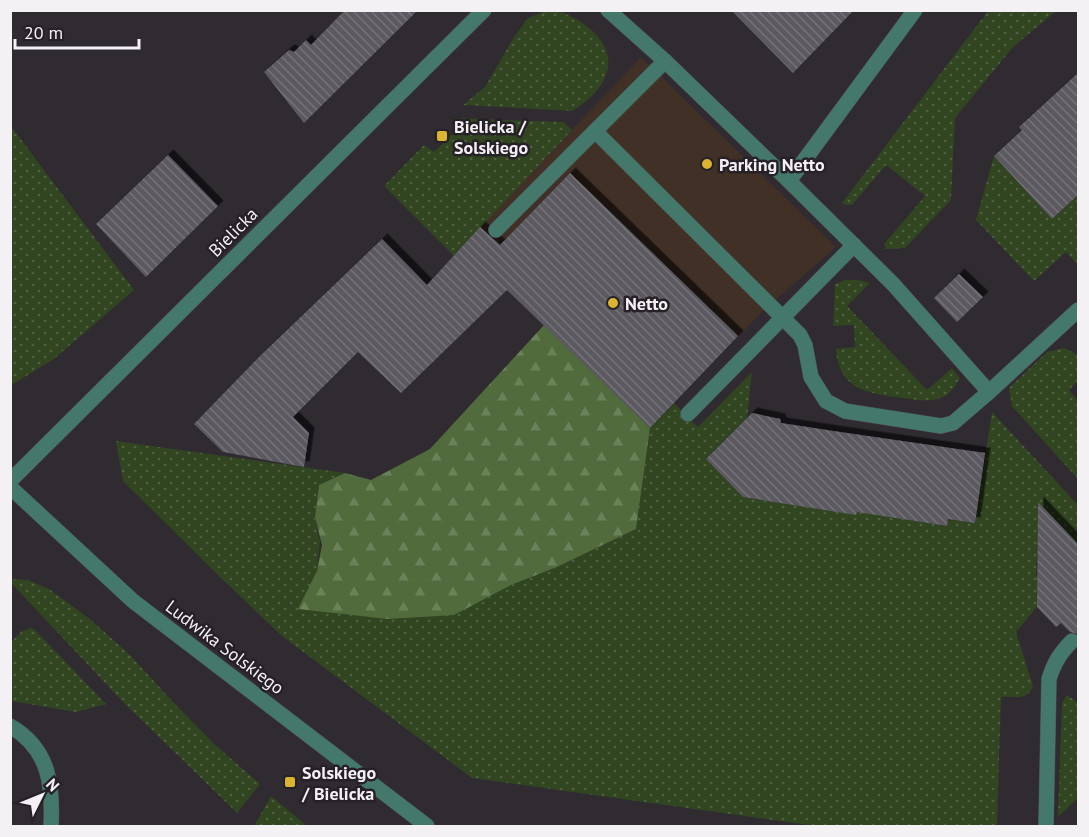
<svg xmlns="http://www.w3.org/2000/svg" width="1089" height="837" viewBox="0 0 1089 837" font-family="'PT Sans',sans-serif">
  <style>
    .commercial { fill: #413026 }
    .grass { fill: url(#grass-dots) }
    .forest { fill: url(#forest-firs) }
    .building { fill: url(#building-back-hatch); filter: url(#shadow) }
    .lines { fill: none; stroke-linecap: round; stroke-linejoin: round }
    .service-casing { stroke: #4b474c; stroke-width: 16 }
    .minor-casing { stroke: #4b474c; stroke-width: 16 }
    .tertiary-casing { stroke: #4b474c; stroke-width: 16 }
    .service { stroke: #43786a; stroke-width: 15 }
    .minor { stroke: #43786a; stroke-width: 15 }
    .tertiary { stroke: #43786a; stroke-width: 15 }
    .poi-dot { fill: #dab333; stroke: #262127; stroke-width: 2 }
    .labels { text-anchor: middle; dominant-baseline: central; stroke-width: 5; stroke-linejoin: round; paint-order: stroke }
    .poi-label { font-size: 18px; font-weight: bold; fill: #f4f1f5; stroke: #262127; text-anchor: start }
    .street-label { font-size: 18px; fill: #f4f1f5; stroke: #262127 }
  </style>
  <defs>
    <pattern id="grass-dots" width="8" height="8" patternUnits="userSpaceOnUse" patternTransform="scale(1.5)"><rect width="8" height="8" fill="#304520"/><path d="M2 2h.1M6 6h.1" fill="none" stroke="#4f6041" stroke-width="1.8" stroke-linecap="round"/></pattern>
    <pattern id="forest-firs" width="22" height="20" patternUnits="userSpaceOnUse" patternTransform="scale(1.5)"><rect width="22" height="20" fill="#516b3d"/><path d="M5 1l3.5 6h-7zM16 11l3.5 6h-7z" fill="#6b815a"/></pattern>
    <pattern id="building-back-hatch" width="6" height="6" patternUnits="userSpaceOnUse" patternTransform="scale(1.5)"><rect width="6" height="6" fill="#5b5a61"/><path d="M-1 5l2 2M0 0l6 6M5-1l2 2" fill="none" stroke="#737278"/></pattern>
    <filter id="shadow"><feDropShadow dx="5.5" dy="-5.5" stdDeviation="0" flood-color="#0009"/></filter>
  </defs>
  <rect width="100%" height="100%" fill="#2f2b31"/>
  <polygon class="commercial" points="641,57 836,247 761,313 650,428 462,246"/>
  <g class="grass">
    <path d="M559,11c57,23 69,65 13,100l-109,-6 22,-18 29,-50 14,-19 15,-6z"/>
    <polygon points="988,11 1056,11 1013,47 955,118 951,200 905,248 886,249 884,244 925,196 886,165 852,205 846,205 842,203"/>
    <polygon points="454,118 563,122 572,130 454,256 384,186 424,145 434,152 462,126"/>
    <polygon points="10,125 134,290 54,359 13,384 10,382"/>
    <polygon points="994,156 1052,219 1078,195 1078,265 1066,252 1034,281 976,220"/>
    <path d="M845,280h13l12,3 -23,23 80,84 25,-22 8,10c-4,7 -8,14 -15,18 -13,7 -28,4 -42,2 -33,-4 -65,-8 -67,-49l19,-2 -1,-22 -21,1 2,-42z"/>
    <polygon points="1064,348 1078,355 1078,381 1069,390 1078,401 1078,479 1012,406 1009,388 1047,352"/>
    <path d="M752,372l-5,46 -41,41 37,38 113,17 2,-8 44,13 45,7 1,-7 27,4 17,-111 86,93v39l-27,-28 -13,13 -2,46 9,8 -8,8v16l-21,25 17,54c-5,15 -19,10 -32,11l-4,129h-181l-344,-48 -190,-142 -60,-57 -99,-98 -7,-40 229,32 -26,12 -4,32 5,24 -3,30 -18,38 212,-24 46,-18 79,-38 14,-101 24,-25 24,24z"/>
    <polygon points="11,579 28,580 49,589 91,620 130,655 172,701 213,743 260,784 237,813 125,704 11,583"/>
    <polygon points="30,628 34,629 106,704 76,712 11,701 11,642 21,632"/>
    <polygon points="1067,695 1078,703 1078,798 1058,817 1062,703"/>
    <polygon points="271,796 307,826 254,826"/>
  </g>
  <polygon class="forest" points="544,325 650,428 636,529 557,567 511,585 454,615 388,619 298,609 317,571 322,545 315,517 319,485 345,473 371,480 430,449"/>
  <g class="building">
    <polygon points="345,10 418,10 304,123 264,72 289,50 294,52 306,40 311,45"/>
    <polygon points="731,10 854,10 793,73"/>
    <polygon points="1078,73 1078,195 1052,219 994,156 1022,130 1019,127"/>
    <polygon points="168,155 218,206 146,277 96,224"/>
    <polygon points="570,173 738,336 650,428 507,290 401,393 358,352 293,417 309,433 304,467 223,452 194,424 260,356 382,239 427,285 480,227 500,245"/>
    <polygon points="959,274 983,297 957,322 934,298"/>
    <polygon points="752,413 780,419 781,423 833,431 985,453 975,523 948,519 947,526 857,512 856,515 743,497 706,459"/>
    <polygon points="1038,502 1078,544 1078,634 1070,632 1061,623 1056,627 1037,607"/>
  </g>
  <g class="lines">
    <defs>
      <g id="service">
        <polyline points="608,10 665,61 789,181 915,10"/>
        <polyline points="665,61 595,131 800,335 805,345 811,377 826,401 845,411 941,426 953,423 989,392"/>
        <polyline points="496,230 595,131"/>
        <polyline points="688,414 854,245"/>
        <path d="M1046,826l3,-147c5,-16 11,-26 23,-38"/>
      </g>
      <g id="minor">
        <polyline points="789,181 893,284 989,392 1078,310"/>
        <path d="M10,726c40,23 43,60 41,100"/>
      </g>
      <g id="tertiary">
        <polyline points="10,481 484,10"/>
        <polyline points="10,487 133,601 427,826"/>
      </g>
    </defs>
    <use href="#service" class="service-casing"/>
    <use href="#minor" class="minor-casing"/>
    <use href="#tertiary" class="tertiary-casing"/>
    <use href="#service" class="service"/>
    <use href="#minor" class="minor"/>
    <use href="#tertiary" class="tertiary"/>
  </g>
  <g class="poi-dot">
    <rect x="436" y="130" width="12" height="12" rx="3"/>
    <circle cx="707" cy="164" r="6"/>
    <circle cx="613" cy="303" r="6"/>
    <rect x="284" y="776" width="12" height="12" rx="3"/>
  </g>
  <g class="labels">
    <g class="poi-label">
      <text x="454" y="126">Bielicka /<tspan x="454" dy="21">Solskiego</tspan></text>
      <text x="719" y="164">Parking Netto</text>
      <text x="625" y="303">Netto</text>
      <text x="302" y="772">Solskiego<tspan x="302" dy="21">/ Bielicka</tspan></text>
    </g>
    <g class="street-label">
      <text transform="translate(233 232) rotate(-45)">Bielicka</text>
      <text transform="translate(225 647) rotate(37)">Ludwika Solskiego</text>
    </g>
  </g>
  <rect width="1089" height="837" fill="none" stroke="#f4f1f5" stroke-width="24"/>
  <g transform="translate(42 795) rotate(47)" stroke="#262127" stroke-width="4.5" paint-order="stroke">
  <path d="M0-4.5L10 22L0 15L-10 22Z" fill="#f4f1f5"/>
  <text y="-9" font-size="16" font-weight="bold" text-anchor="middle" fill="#f4f1f5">N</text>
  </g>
  <path d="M15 39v9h124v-9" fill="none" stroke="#f4f1f5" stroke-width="3"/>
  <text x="24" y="39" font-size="18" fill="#f4f1f5" stroke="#262127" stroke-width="4.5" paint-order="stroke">20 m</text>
</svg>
